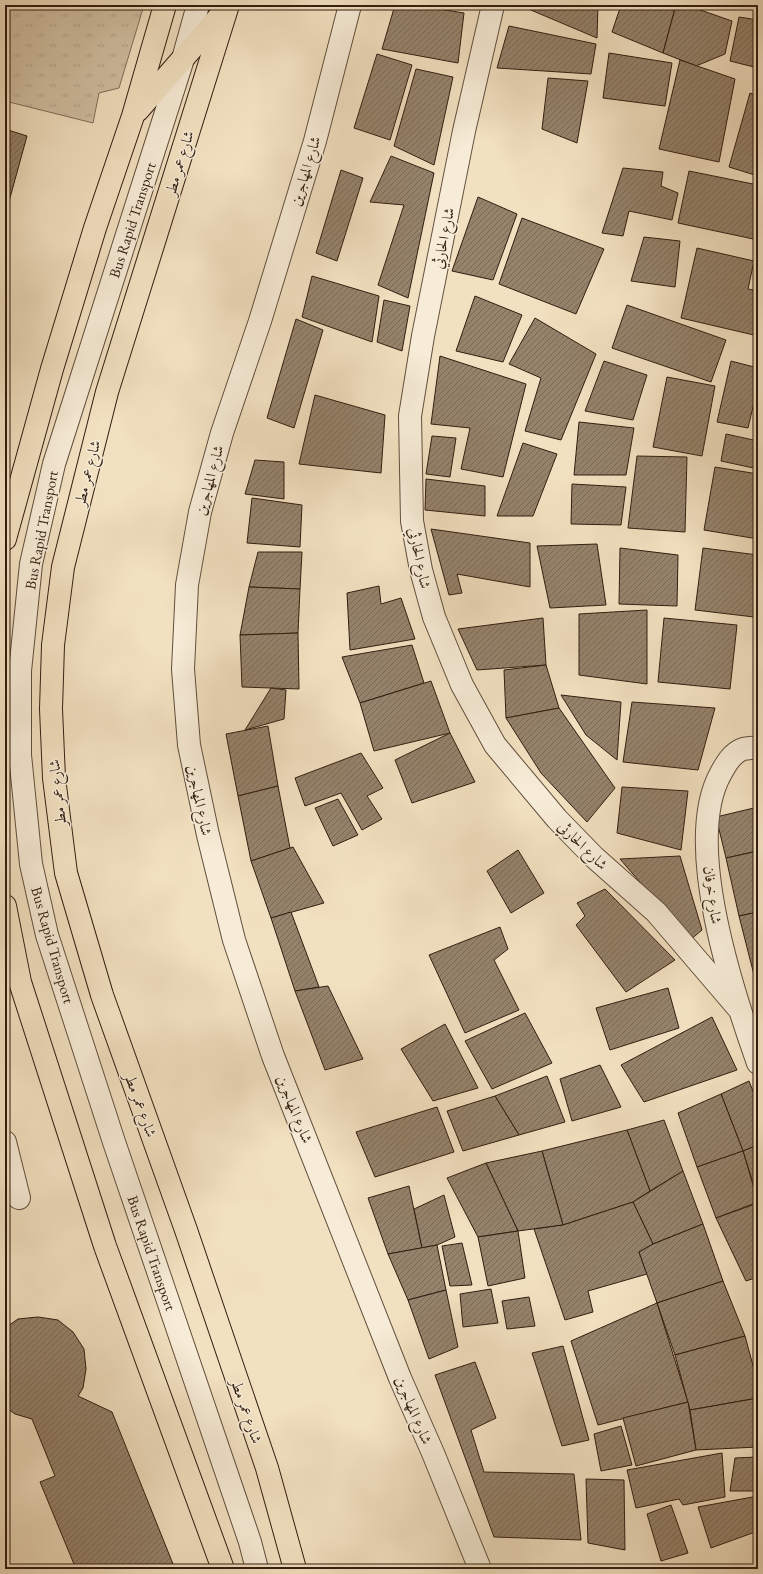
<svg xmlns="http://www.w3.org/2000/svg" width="763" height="1574" viewBox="0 0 763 1574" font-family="'EB Garamond',Amiri,serif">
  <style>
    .park { fill: url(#park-tufts); stroke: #816e5a }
    .building { fill: url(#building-hatch); stroke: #311d10 }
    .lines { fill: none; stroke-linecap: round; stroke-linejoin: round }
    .minor-casing { stroke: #614e3c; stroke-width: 24 }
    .major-casing { stroke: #311d10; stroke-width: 24 }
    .minor { stroke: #f7ecd7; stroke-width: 22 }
    .major { stroke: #f2e1c1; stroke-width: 22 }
    .labels { text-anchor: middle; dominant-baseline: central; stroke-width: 3; stroke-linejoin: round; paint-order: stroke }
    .street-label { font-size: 15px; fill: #311d10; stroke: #f7ecd7 }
  </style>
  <defs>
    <pattern id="park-tufts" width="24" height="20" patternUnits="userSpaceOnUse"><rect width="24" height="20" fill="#d1c0a3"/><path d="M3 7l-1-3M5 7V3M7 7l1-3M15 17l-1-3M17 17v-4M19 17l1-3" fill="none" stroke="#b4a58b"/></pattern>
    <pattern id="building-hatch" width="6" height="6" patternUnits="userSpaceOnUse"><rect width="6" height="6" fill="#95836c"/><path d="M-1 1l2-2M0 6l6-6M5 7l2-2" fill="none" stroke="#7a6b57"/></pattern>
  </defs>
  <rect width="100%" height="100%" fill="#f2e1c1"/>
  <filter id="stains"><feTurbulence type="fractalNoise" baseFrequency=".005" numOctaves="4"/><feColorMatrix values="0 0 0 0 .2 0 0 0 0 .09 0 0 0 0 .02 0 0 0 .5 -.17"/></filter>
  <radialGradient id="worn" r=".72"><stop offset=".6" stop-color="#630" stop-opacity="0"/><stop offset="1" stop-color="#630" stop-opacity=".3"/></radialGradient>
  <polygon class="park" points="5,5 144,5 119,88 99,93 93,123 5,101"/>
  <g class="building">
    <polygon points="395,5 415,5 464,13 458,63 382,49"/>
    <polygon points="519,5 598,5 597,38"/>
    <polygon points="621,5 676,5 663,53 612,32"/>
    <polygon points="676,5 686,5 732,21 725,54 696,66 663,53"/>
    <polygon points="739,17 758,20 758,68 730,61"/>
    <polygon points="509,26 596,44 591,74 497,68"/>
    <polygon points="609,53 672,63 665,106 603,98"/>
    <polygon points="377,54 412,65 390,140 354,128"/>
    <polygon points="680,60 735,79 719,162 659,149"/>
    <polygon points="416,69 453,77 434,165 394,146"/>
    <polygon points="548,78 588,81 577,143 542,129"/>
    <polygon points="750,93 758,96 758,176 729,167"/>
    <polygon points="5,129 27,136 5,216"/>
    <polygon points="391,156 434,173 408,298 378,285 404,205 370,202"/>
    <polygon points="623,168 663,172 661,186 678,193 672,220 629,211 623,236 602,233"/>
    <polygon points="341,170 363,178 337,261 316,253"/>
    <polygon points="689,171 758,185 758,240 678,223"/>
    <polygon points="478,197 517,214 493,280 452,271"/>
    <polygon points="522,218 604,249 576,314 499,284"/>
    <polygon points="644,237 680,241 675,287 631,281"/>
    <polygon points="697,248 754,261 748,289 758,291 758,336 681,318"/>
    <polygon points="312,276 379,296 372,342 302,317"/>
    <polygon points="475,296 522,315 503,362 456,351"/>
    <polygon points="384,300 410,306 402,351 377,342"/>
    <polygon points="627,305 726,340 711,382 612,348"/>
    <polygon points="535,318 596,354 561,440 525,431 541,378 509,364"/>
    <polygon points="296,319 323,330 294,428 267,418"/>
    <polygon points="440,356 526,384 503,477 461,469 470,428 431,424"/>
    <polygon points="604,361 647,375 633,420 585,411"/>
    <polygon points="731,361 758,368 758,395 756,394 748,428 717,422"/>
    <polygon points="667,377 715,386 702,456 653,447"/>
    <polygon points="315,395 385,415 381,473 299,464"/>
    <polygon points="758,412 758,432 754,431"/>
    <polygon points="579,422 634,428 626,475 574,475"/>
    <polygon points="726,434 758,441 758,469 721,461"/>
    <polygon points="432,436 456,438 450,477 426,474"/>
    <polygon points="523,443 557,454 533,516 497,516"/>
    <polygon points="637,456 687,457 685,532 628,528"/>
    <polygon points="255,460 284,462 284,499 245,494"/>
    <polygon points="715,467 758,474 758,539 704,530"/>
    <polygon points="426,479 485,486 485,516 425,510"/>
    <polygon points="572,484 626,487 621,525 571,524"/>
    <polygon points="252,498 302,505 300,547 247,543"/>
    <polygon points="431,529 530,543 530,587 457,574 462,593 449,595"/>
    <polygon points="597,544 606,605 550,608 537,546"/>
    <polygon points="620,548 678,555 677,606 619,604"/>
    <polygon points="703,548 758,555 758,589 754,617 695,610"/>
    <polygon points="258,552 302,552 300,589 249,587"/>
    <polygon points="379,586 381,604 401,598 415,639 350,650 347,593"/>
    <polygon points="249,587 300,589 298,633 240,635"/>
    <polygon points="647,610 647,684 579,675 579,614"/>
    <polygon points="543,618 546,665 477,670 458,629"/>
    <polygon points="664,618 737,625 730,689 658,682"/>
    <polygon points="298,633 299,689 242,687 240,635"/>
    <polygon points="412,645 424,683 360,703 342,657"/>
    <polygon points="546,665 559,708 506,718 504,670"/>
    <polygon points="431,681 450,733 374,751 360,703"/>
    <polygon points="271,688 286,690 284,719 245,730"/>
    <polygon points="561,695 621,702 617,760 586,735"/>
    <polygon points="632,702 715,708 698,770 623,762"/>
    <polygon points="559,708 615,788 587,822 541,773 506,718"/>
    <polygon points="268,726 278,786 238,796 226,734"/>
    <polygon points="450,733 475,782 412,803 395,760"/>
    <polygon points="361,753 383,788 367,796 382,819 362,830 341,793 305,806 295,778"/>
    <polygon points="278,786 290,848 251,861 238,796"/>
    <polygon points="622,787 688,791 681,850 617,833"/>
    <polygon points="338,799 358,835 333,846 315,808"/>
    <polygon points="758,807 758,851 726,858 716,817"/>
    <polygon points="293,847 324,903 271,918 251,861"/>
    <polygon points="518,850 544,893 511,913 487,871"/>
    <polygon points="758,851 758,912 739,916 726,858"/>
    <polygon points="680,856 702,930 690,940 620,859"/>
    <polygon points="605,889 675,960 626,992 576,925 585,916 577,903"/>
    <polygon points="291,912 319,987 295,991 271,918"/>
    <polygon points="758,912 758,970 753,971 739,916"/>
    <polygon points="500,927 508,949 494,960 519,1010 465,1033 429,955"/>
    <polygon points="758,970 758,994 753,971"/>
    <polygon points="328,986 363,1059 325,1070 295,991"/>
    <polygon points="668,988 679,1028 610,1050 596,1008"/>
    <polygon points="525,1013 552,1063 492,1089 465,1041"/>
    <polygon points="712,1017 737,1070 644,1102 621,1065"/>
    <polygon points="445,1024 478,1088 433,1101 401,1049"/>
    <polygon points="600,1065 621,1107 572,1121 560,1079"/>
    <polygon points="547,1076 565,1122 519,1135 495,1096"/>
    <polygon points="749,1081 758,1104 758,1145 743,1151 721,1094"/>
    <polygon points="721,1094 743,1151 697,1167 678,1113"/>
    <polygon points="495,1096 519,1135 463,1151 447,1111"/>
    <polygon points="437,1107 454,1152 375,1177 356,1132"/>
    <polygon points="664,1120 683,1171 650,1191 627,1130"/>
    <polygon points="627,1130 650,1191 633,1202 563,1225 542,1151"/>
    <polygon points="758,1145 758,1199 743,1151"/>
    <polygon points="542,1151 563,1225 518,1231 486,1163"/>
    <polygon points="743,1151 758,1202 716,1218 697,1167"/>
    <polygon points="486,1163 518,1231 478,1237 447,1178"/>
    <polygon points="683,1171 703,1224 653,1244 633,1202"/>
    <polygon points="409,1186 422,1248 388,1254 368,1198"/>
    <polygon points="444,1195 455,1237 437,1245 422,1248 414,1209"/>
    <polygon points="633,1202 653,1244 639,1252 647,1274 588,1291 593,1312 565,1320 534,1229 563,1225"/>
    <polygon points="758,1203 758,1277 746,1281 716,1218"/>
    <polygon points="703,1224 723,1281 657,1303 639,1252 653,1244"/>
    <polygon points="518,1231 525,1278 488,1286 478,1237"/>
    <polygon points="462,1243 472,1285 450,1286 442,1246"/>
    <polygon points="437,1245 446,1290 408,1300 388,1254"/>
    <polygon points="723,1281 745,1336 675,1355 657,1303"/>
    <polygon points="491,1289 498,1323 463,1327 460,1294"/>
    <polygon points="446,1290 458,1347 429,1359 408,1300"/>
    <polygon points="529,1297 535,1326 507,1329 502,1301"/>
    <polygon points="657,1303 688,1402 598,1425 571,1341"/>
    <polygon points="38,1317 58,1320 73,1332 84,1349 86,1369 83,1388 78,1396 112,1412 175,1569 76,1569 40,1482 55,1476 32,1419 15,1414 5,1407 5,1328 18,1319"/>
    <polygon points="745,1336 758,1384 758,1398 690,1410 675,1355"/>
    <polygon points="563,1346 589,1440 562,1446 532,1353"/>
    <polygon points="475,1362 496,1418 471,1430 484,1472 574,1474 581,1540 494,1537 435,1375"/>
    <polygon points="758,1398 758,1447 696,1450 690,1410"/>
    <polygon points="688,1402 696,1450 636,1466 623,1418"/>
    <polygon points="621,1426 632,1465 601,1471 594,1434"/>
    <polygon points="722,1453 725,1497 683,1505 679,1499 636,1508 627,1470"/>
    <polygon points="758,1457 758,1491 730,1491 735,1458"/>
    <polygon points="586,1479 624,1480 625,1550 588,1543"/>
    <polygon points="758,1496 758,1531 711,1548 698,1507"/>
    <polygon points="671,1505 688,1553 661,1561 647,1514"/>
  </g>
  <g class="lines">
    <defs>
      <g id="minor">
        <polyline points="198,5 183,59 54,464 31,564 20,671 20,755 31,864 47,935 114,1142 250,1542 257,1569"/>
        <polyline points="350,5 315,141 260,321 222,433 200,512 187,585 183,669 189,745 208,835 234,940 273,1056 400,1378 433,1453 480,1569"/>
        <polyline points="493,5 464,131 423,336 410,416 412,521 421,570 434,617 462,685 495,745 557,819 594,857 656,912 739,1009"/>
        <path d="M758,747c-5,1 -10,1 -15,2 -11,4 -17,15 -22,24 -39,69 12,220 37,290"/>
        <polyline points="5,1142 19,1198"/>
      </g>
      <g id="major">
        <polyline points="228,5 107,392 63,567 53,645 51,709 54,778 66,873 102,995 186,1230 267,1468 295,1569"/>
        <polyline points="138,110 220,16"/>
        <polyline points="5,539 52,369 95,228 133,116 165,5"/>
        <polyline points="5,906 20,982 105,1246 223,1569"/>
      </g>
    </defs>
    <use href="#minor" class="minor-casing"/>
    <use href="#major" class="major-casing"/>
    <use href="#minor" class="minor"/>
    <use href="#major" class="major"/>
  </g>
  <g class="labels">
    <g class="street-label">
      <text transform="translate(179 163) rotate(-73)">شارع عمر مطر</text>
      <text transform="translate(305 171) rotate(-73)">شارع المهاجرين</text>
      <text transform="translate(132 220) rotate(-72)">Bus Rapid Transport</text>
      <text transform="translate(443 238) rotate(-79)">شارع الحارثي</text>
      <text transform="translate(87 473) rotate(-76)">شارع عمر مطر</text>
      <text transform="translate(209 480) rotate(-75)">شارع المهاجرين</text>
      <text transform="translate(41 530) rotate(-79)">Bus Rapid Transport</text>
      <text transform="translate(420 558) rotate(78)">شارع الحارثي</text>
      <text transform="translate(57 793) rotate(-96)">شارع عمر مطر</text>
      <text transform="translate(200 800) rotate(78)">شارع المهاجرين</text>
      <text transform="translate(583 845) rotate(44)">شارع الحارثي</text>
      <text transform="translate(713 895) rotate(82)">شارع خرفان</text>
      <text transform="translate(53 945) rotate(74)">Bus Rapid Transport</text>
      <text transform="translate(141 1105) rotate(70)">شارع عمر مطر</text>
      <text transform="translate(295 1109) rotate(68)">شارع المهاجرين</text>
      <text transform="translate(152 1253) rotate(71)">Bus Rapid Transport</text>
      <text transform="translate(414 1410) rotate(67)">شارع المهاجرين</text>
      <text transform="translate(247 1411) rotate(71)">شارع عمر مطر</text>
    </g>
  </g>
  <rect width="763" height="1574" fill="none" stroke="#f2e1c1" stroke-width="20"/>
  <rect x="6" y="6" width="751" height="1562" fill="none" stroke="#311d10" stroke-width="2"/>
  <rect x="10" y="10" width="743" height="1554" fill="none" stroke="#311d10"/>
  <rect width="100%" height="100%" filter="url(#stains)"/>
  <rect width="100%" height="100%" fill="url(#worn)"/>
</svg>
